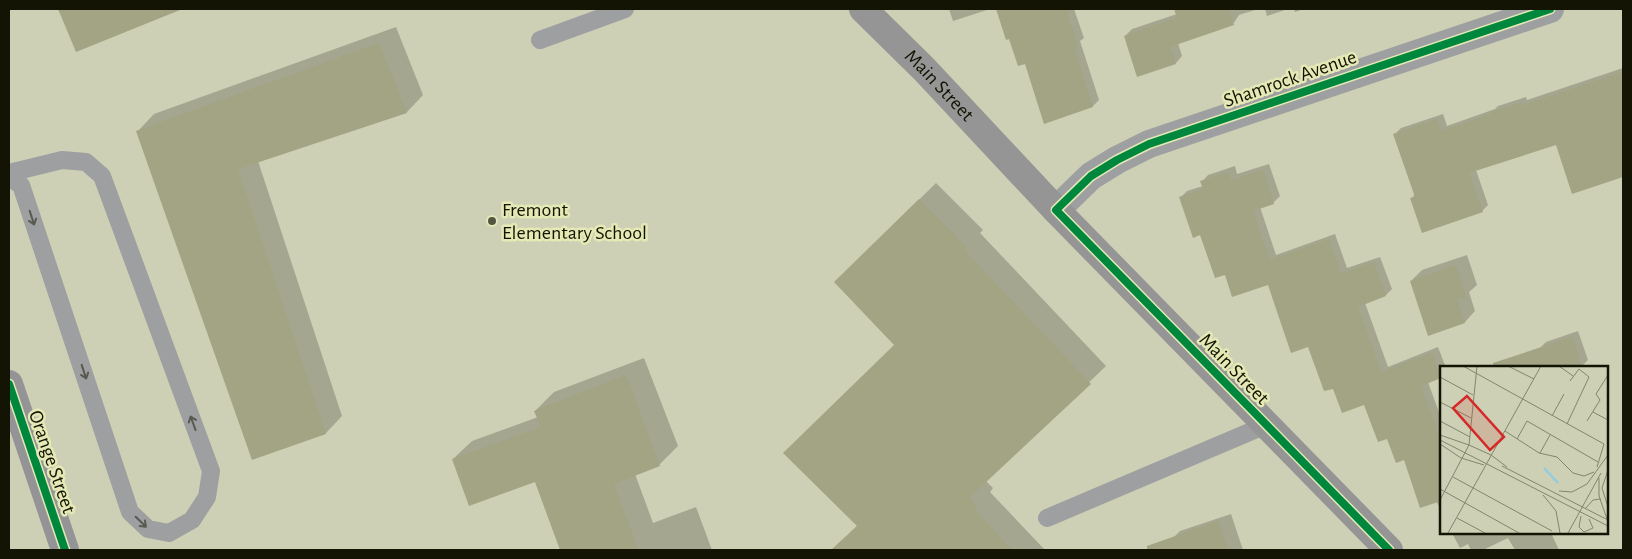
<svg xmlns="http://www.w3.org/2000/svg" width="1632" height="559" viewBox="0 0 1632 559" font-family="'Alegreya Sans',sans-serif">
  <style>
    .shadow { fill: #0003 }
    .building { fill: #a2a483 }
    .lines { fill: none; stroke-linecap: round; stroke-linejoin: round }
    .lane { stroke: #9e9fa0; stroke-width: 18 }
    .street { stroke: #9e9fa0; stroke-width: 28 }
    .secondary { stroke: #949496; stroke-width: 28 }
    .primary { stroke: #969595; stroke-width: 28 }
    .cycleway-casing { stroke: #e4e9b5; stroke-width: 11 }
    .cycleway { stroke: #00873e; stroke-width: 8 }
    .oneway { stroke: #585a52 }
    .poi-dot { fill: #545641; stroke: #e4e9b5; stroke-width: 2 }
    .labels { text-anchor: middle; dominant-baseline: central; stroke-width: 5; stroke-linejoin: round; paint-order: stroke }
    .street-label { font-size: 20px; fill: #131403; stroke: #e4e9b5 }
    .poi-label { font-size: 20px; fill: #131403; stroke: #e4e9b5; text-anchor: start }
    .inset-river { fill: none; stroke: #92cce1; stroke-width: 2.5 }
    .inset-road { fill: none; stroke: #83856d; stroke-width: 1 }
    .view { fill: #d62828; fill-opacity: 0.15; stroke: #d62828; stroke-width: 2.5 }
    .inset-edge { fill: none; stroke: #131403; stroke-width: 2.5 }
  </style>
  <rect width="100%" height="100%" fill="#cdd0b4"/>
  <g class="shadow">
    <polygon points="60,9 179,9 77,51"/>
    <polygon points="949,9 990,9 953,21"/>
    <polygon points="1003,9 1074,9 1084,38 1080,41 1099,100 1093,106 1045,122 1026,62 1009,37 999,13"/>
    <polygon points="1175,9 1258,9 1239,15 1233,24 1178,43 1182,56 1176,63 1125,36 1132,29 1177,14"/>
    <polygon points="1265,9 1288,9 1267,16"/>
    <polygon points="1294,9 1304,9 1295,12"/>
    <polygon points="396,27 423,95 407,112 258,161 342,416 326,433 253,458 138,131 154,114"/>
    <polygon points="1623,68 1623,148 1614,151 1557,143 1476,170 1488,205 1482,211 1411,199 1415,194 1395,134 1401,128 1443,114 1447,126 1495,109 1498,106 1526,97 1527,100"/>
    <polygon points="1269,164 1280,196 1273,203 1260,207 1276,255 1335,234 1347,268 1380,257 1392,289 1386,295 1365,303 1388,367 1438,347 1446,368 1441,368 1440,377 1428,382 1441,418 1441,510 1436,501 1365,404 1334,387 1269,283 1226,274 1181,197 1187,191 1203,186 1202,182 1208,175 1235,166 1237,174"/>
    <polygon points="936,183 983,230 980,233 1106,366 986,481 993,488 990,492 1045,550 832,550 858,525 896,345 836,282"/>
    <polygon points="1467,255 1477,285 1469,292 1475,311 1465,322 1429,335 1411,281 1422,270"/>
    <polygon points="1578,331 1588,360 1582,366 1577,368 1540,348 1546,342"/>
    <polygon points="644,358 678,446 659,465 635,474 653,523 696,507 712,550 561,550 535,481 453,459 472,441 538,417 535,411 554,392"/>
    <polygon points="1231,514 1243,550 1178,550 1174,537 1180,531"/>
    <polygon points="1452,533 1551,533 1559,550 1515,550 1508,538 1483,550 1471,550 1468,544 1460,548"/>
  </g>
  <g class="building">
    <polygon points="58,9 180,9 180,10 76,52"/>
    <polygon points="996,9 1066,9 1078,45 1074,47 1093,107 1044,124 1025,64 1018,66 1009,39 1006,40"/>
    <polygon points="1174,9 1228,9 1234,25 1170,47 1176,64 1137,77 1124,36 1177,18"/>
    <polygon points="379,43 407,113 238,169 326,434 252,460 136,131"/>
    <polygon points="1623,72 1623,177 1572,194 1556,145 1469,173 1483,212 1422,233 1410,198 1415,197 1393,134 1437,119 1441,131 1491,114 1490,112 1520,103 1521,106"/>
    <polygon points="1263,170 1274,204 1253,211 1270,260 1329,239 1341,274 1374,262 1386,296 1358,307 1381,372 1432,353 1441,378 1421,386 1441,441 1441,501 1420,508 1404,460 1396,463 1387,439 1378,442 1364,405 1342,413 1333,389 1324,391 1308,347 1291,353 1268,285 1232,297 1225,275 1215,278 1200,235 1193,238 1179,197 1203,189 1200,181 1228,172 1231,180"/>
    <polygon points="919,199 967,248 964,250 1091,384 969,498 977,506 974,509 1012,550 831,550 857,526 783,453 894,345 834,282"/>
    <polygon points="1456,265 1466,297 1457,300 1465,323 1428,336 1410,281"/>
    <polygon points="1572,337 1582,368 1494,368 1493,363"/>
    <polygon points="626,375 660,466 614,484 638,550 560,550 535,482 469,506 452,459 541,427 534,411"/>
    <polygon points="1218,521 1228,550 1147,550 1147,546"/>
  </g>
  <g class="lines">
    <g class="lane">
      <polyline points="540,40 625,9"/>
      <polyline points="9,173 62,160 86,162 102,176 211,471 207,497 192,520 169,533 148,529 130,512 21,185 9,178"/>
      <polyline points="1047,518 1266,425"/>
    </g>
    <polyline class="street" points="1056,210 1091,176 1117,160 1149,144 1550,9"/>
    <polyline class="secondary" points="9,384 65,550"/>
    <path class="primary" id="s1" d="M863,9l61,60 132,141 333,340"/>
    <defs>
      <g id="cycleway">
        <polyline points="9,384 65,550"/>
        <polyline points="1389,550 1056,210 1091,176 1117,160 1149,144 1550,9"/>
      </g>
    </defs>
    <use href="#cycleway" class="cycleway-casing"/>
    <use href="#cycleway" class="cycleway"/>
  </g>
  <defs><path id="oneway-shaft" d="M-6 0H5M1.5-3L5.5 0L1.5 3" fill="none" stroke-width="1.6" stroke-linecap="round" stroke-linejoin="round" transform="scale(1.25)"/></defs>
  <g class="oneway">
    <use href="#oneway-shaft" transform="translate(32 218) rotate(72)"/>
    <use href="#oneway-shaft" transform="translate(84 372) rotate(72)"/>
    <use href="#oneway-shaft" transform="translate(193 423) rotate(-110)"/>
    <use href="#oneway-shaft" transform="translate(141 522) rotate(44)"/>
  </g>
  <circle class="poi-dot" cx="492" cy="221" r="5"/>
  <g class="labels">
    <g class="street-label">
      <text transform="translate(1290 79) rotate(-19)">Shamrock Avenue</text>
      <text stroke="none"><textPath href="#s1" startOffset="108">Main Street</textPath></text>
      <text transform="translate(1234 369) rotate(46)">Main Street</text>
      <text transform="translate(52 462) rotate(71)">Orange Street</text>
    </g>
    <g class="poi-label">
      <text x="502" y="210">Fremont<tspan x="502" dy="23">Elementary School</tspan></text>
    </g>
  </g>
  <g transform="translate(1440 366)">
    <rect width="168" height="168" fill="#cdd0b4"/>
    <path class="inset-river" d="M104,102l14,15"/>
    <path class="inset-road" d="M23,0l141,78 -7,23M68,0l26,13M119,0l14,10M0,11l33,18M160,34l-4,-6 12,-19M0,36l31,16M153,46l15,8M112,50l12,-22M0,55l30,16M147,55l13,-21M127,58l22,-47 -10,-8 -9,12M65,65l34,22 18,4 16,16 11,3 10,-4M0,69l29,10M77,73l10,-18 71,41M0,74l168,86M0,78l21,14 23,7M29,79l22,10M100,87l10,-18M51,89l16,12M62,100l106,54M168,104l-6,18 6,19M13,111l99,54M159,112v18l8,23M0,123l79,44M119,125l13,1 15,-8 21,-29M103,129l13,16 4,22M0,134l29,-55 8,-79M145,143l8,-9 8,-1M141,150l-2,11 5,5 9,-4 -4,-9M17,152l28,15M8,167l93,-167M128,167l33,-60"/>
    <path class="view" d="M27,30l37,41 -14,13 -37,-42z"/>
    <rect width="168" height="168" class="inset-edge"/>
  </g>
  <rect width="1632" height="559" fill="none" stroke="#131403" stroke-width="20"/>
</svg>
